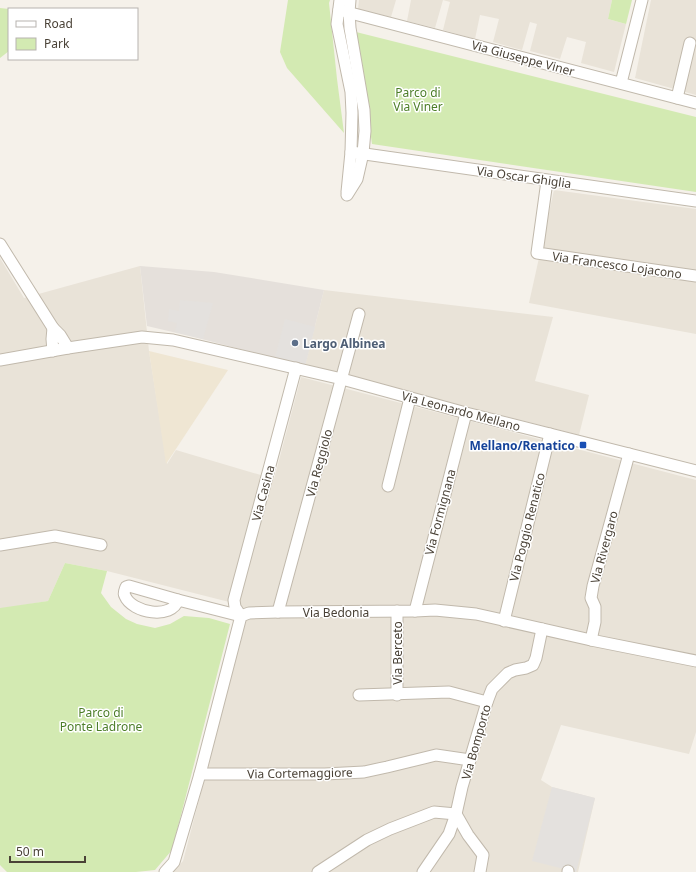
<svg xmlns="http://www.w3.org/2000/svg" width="696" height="872" viewBox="0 0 696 872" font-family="'Noto Sans',sans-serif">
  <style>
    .residential { fill: #e9e3d8 }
    .industrial { fill: #e5e0db }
    .education { fill: #efe6d3 }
    .green { fill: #d3eab2 }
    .parking { fill: #e4e1de }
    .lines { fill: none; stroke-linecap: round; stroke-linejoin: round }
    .minor-casing { stroke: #c1b9ac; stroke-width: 13 }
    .minor { stroke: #fff; stroke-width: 11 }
    .service-dot { fill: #5c6f8a; stroke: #fff; stroke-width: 1.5 }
    .transit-dot { fill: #1a4fb4; stroke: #fff; stroke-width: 1.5 }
    .labels { text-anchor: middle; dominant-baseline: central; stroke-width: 3; stroke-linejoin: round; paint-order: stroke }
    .street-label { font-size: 12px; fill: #4a4237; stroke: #fff }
    .park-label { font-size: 12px; fill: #4c7e28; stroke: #fff }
    .service-label { font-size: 12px; font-weight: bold; fill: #4e5e75; stroke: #fff; text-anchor: start }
    .transit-label { font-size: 12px; font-weight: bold; fill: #164399; stroke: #fff; text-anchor: end }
  </style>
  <rect width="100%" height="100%" fill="#f5f1ea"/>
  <g class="residential">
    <polygon points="359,0 396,0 391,17 358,9"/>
    <polygon points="411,0 612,0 608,19 626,24 614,72 581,63 586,42 567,37 560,59 530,51 537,24 530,22 522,50 493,42 499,19 480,15 475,39 443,30 450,2 443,0 435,28 407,21"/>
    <polygon points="651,0 696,0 696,95 635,78"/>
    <polygon points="554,190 696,209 696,334 529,303"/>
    <polygon points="0,258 24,298 140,266 149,351 167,464 176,450 274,479 301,377 696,480 696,732 689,754 561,725 541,780 552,787 595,798 578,872 173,872 183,861 246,621 241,605 107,571 65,563 48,601 0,609"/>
    <polygon points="324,290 553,317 535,381 589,395 579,435 305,366"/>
  </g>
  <polygon class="industrial" points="140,266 214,272 324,290 305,366 198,338 147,326"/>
  <polygon class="education" points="149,351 228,370 166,464"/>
  <g class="green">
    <polygon points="288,0 330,0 329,3 337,79 344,133 287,68 280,52"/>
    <polygon points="612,0 632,0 626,24 608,19"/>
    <polygon points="0,8 9,9 9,51 0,58"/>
    <polygon points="356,32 696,117 696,192 372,144"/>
    <polygon points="65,563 107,571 101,593 111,607 126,619 137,624 155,628 170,624 184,616 209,618 230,624 172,850 155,870 136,872 7,872 0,865 0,608 48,601"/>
  </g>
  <g class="parking">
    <polygon points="180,300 213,303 203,339 175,332 177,323 168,321 169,309 179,311"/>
    <polygon points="285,319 315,327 305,366 275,358"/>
    <polygon points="552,787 595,798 576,872 532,861"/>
  </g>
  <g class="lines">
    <defs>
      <g id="minor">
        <polyline points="340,0 337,24 351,92 352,113 351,152 347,192"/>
        <polyline points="339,10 696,103"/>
        <polyline points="621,83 642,0"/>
        <polyline points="677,98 690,43"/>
        <polyline points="351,152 696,201"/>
        <polyline points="547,181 537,253 696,276"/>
        <polyline points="347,195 357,179 363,153 365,131 364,110 350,28 349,12 350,0"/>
        <polyline points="0,244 53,328"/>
        <polyline points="53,351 52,339 53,328 60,335 68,348"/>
        <polyline points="0,360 68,348 142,337 173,340 342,379 466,413 550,434 696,471"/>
        <polyline points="388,486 410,398"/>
        <polyline points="0,545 55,536 101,545"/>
        <path d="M129,586l49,14c-6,20 -46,13 -53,-4 -2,-3 0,-6 1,-9z"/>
        <polyline points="178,600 241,616"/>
        <polyline points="397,611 397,695"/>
        <polyline points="415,611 466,413"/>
        <polyline points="278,612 359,314"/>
        <polyline points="241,616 235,607 234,600 296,368"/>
        <polyline points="504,621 550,434"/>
        <polyline points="591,640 595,622 595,607 591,598 593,586 629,454"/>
        <polyline points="359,695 449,692 487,702"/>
        <polyline points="200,774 325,774 364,772 387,767 436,755 470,760"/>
        <polyline points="165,872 174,862 200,774 241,616 249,613 278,612 415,611 435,610 476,614 591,640 696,661"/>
        <polyline points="318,872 367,840 390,829 434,812 456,814 468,835 483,855 480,872"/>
        <polyline points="423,872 449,834 456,814 462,787 487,702 492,689 508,673 515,670 526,668 533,665 536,658 542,629"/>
        <polyline points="568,872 568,871"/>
      </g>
    </defs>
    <use href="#minor" class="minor-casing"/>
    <use href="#minor" class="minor"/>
  </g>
  <circle class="service-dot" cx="295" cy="343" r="4"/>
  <rect class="transit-dot" x="579" y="441" width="8" height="8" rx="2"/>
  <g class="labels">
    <g class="street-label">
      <text transform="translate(523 58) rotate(15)">Via Giuseppe Viner</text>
      <text transform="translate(524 177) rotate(8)">Via Oscar Ghiglia</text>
      <text transform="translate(617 265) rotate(8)">Via Francesco Lojacono</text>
      <text transform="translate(461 411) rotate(15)">Via Leonardo Mellano</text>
      <text transform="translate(319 463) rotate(-75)">Via Reggiolo</text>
      <text transform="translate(263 493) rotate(-75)">Via Casina</text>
      <text transform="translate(440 512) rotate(-75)">Via Formignana</text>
      <text transform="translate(527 527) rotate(-76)">Via Poggio Renatico</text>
      <text transform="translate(604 547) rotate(-75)">Via Rivergaro</text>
      <text x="336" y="612">Via Bedonia</text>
      <text transform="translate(397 653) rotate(-90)">Via Berceto</text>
      <text transform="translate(476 742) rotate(-74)">Via Bomporto</text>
      <text transform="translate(300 773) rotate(-1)">Via Cortemaggiore</text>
    </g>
    <g class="park-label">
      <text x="418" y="92">Parco di<tspan x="418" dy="14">Via Viner</tspan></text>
      <text x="101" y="712">Parco di<tspan x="101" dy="14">Ponte Ladrone</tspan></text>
    </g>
    <g class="service-label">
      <text x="303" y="343">Largo Albinea</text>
    </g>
    <g class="transit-label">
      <text x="575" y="445">Mellano/Renatico</text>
    </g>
  </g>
  <rect x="8" y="8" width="130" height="52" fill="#ffffff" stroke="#b7b3af"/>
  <rect x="16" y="21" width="20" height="6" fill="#ffffff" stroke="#b7b3af"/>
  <text x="44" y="28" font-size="12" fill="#4a4237">Road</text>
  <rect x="16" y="38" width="20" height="12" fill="#d3eab2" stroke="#b7b3af"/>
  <text x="44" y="48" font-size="12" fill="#4a4237">Park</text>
  <path d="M10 856v6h75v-6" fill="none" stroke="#4a4237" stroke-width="2"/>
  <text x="16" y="856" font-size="12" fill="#4a4237" stroke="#ffffff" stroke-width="3" paint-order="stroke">50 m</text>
</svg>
